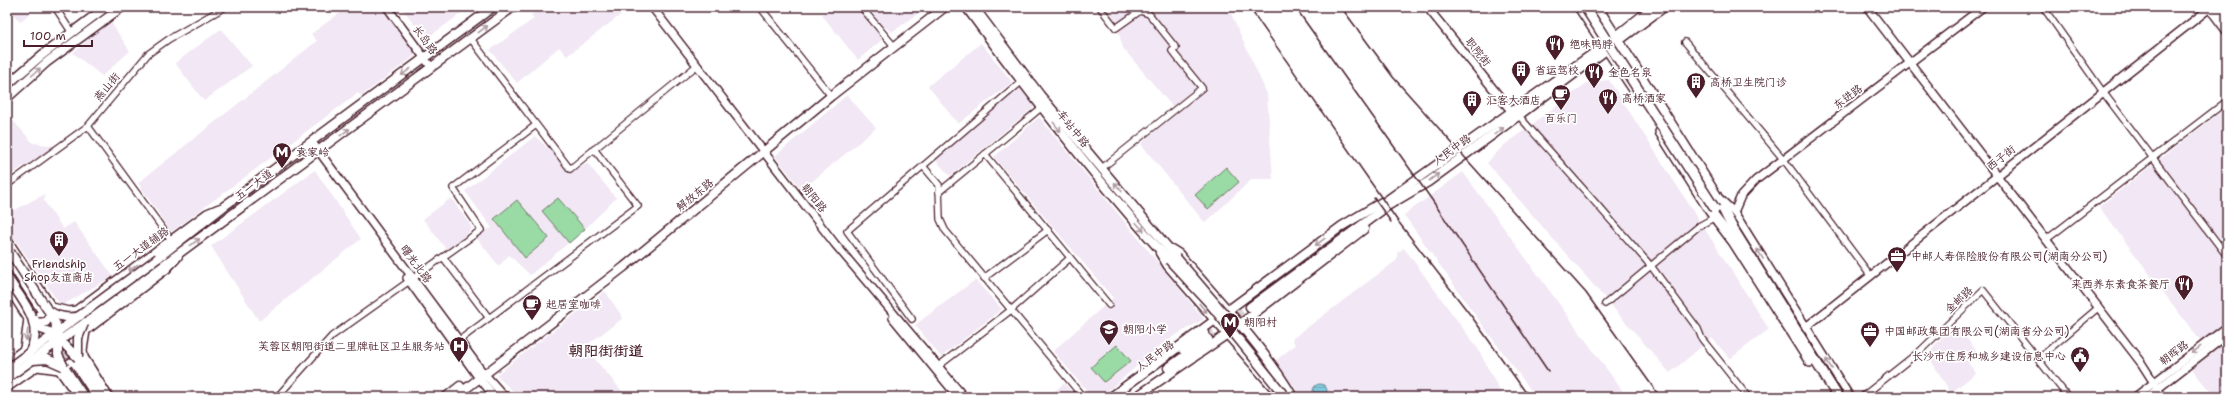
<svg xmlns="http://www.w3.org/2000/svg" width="2234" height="404" viewBox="0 0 2234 404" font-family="'Shantell Sans','LXGW WenKai TC',sans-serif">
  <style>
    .built { fill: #f2e7f4 }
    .pitch { fill: #99daa5; stroke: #727c68 }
    .water { fill: url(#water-rules); stroke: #6a8796 }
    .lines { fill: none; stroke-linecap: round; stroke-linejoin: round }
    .primary-tunnel { stroke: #dbd2d5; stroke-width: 8; stroke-dasharray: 8 4; stroke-linecap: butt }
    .minor-casing { stroke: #4a1f2b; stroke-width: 8 }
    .tertiary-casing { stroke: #4a1f2b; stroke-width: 10 }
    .secondary-casing { stroke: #4a1f2b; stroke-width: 11 }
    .primary-casing { stroke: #4a1f2b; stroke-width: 11 }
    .trunk-casing { stroke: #4a1f2b; stroke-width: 12 }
    .minor { stroke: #fff; stroke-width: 5.5 }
    .tertiary { stroke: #fff; stroke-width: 7 }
    .secondary { stroke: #fff; stroke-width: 8 }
    .primary { stroke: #fff; stroke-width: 8 }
    .trunk { stroke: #fff; stroke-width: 9 }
    .rail { stroke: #4a1f2b; stroke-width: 1.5 }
    .primary-bridge-casing { stroke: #4a1f2b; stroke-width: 11; stroke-linecap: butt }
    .trunk-bridge-casing { stroke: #4a1f2b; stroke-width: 12; stroke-linecap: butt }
    .primary-bridge { stroke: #fff; stroke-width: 8 }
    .trunk-bridge { stroke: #fff; stroke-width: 9 }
    .oneway { stroke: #ae9aa0 }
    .labels { text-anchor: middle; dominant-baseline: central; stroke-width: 3.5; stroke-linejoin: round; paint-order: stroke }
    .street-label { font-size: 11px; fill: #4a1f2b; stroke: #fff }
    .poi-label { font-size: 11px; fill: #4a1f2b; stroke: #fff; text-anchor: start }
    .district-label { font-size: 15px; font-weight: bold; fill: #4a1f2b; stroke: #fff }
  </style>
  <defs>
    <pattern id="water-rules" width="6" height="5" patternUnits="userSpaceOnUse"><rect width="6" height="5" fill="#7fccde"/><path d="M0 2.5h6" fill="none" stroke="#6fafbf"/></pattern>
  </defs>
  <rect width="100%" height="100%" fill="#fff"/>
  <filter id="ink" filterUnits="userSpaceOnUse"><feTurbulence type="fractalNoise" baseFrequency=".025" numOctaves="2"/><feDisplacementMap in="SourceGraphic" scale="8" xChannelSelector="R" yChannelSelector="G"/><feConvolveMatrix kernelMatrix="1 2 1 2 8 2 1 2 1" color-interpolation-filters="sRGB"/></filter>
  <g filter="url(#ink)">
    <g class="built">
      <polygon points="7,7 36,7 20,22"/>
      <polygon points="348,7 380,7 417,54 361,96 358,93 171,232 138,183 317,41 311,34"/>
      <polygon points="401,7 470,7 426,39"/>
      <polygon points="542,7 631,7 567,56 559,47 517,83 490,50 534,19 531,15"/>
      <polygon points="832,7 855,7 883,39 858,60 822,15"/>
      <polygon points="869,7 928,7 892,32 880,24"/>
      <polygon points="1105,7 1228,7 1267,94 1273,179 1252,179 1205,223 1141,144 1176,111 1123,48 1118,30"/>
      <polygon points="110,21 130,51 102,76 73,53"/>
      <polygon points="221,29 252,66 204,101 175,63"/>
      <polygon points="981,43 1012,82 958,124 928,86"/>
      <polygon points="1609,80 1769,329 1730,359 1712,338 1670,373 1487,163 1503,146 1588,82"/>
      <polygon points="1017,84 1034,107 950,176 932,156"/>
      <polygon points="847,95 876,128 802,190 775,156"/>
      <polygon points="2227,107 2227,321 2201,342 2099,207"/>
      <polygon points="7,114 33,143 55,146 7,177"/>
      <polygon points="1039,117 1204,319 1166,341 1101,397 1092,397 1053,351 1113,298 994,157"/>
      <polygon points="535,136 570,169 588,164 616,198 585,229 530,275 509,255 499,266 474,235 492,228 465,191"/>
      <polygon points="315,170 361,239 259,321 211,246"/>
      <polygon points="1463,172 1627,397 1536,397 1481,323 1404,215"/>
      <polygon points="45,194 44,201 63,229 74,222 113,276 61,306 7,228 7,214"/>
      <polygon points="451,198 472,228 449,253 423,219"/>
      <polygon points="1404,248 1478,349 1503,397 1302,397 1275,361 1295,345 1292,339 1397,260 1397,253"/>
      <polygon points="975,280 1002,309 941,357 915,325"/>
      <polygon points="605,291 623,318 568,359 588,351 627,397 519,397 496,375"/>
      <polygon points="1955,324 1979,354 1968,363 1976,373 1951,393 1932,362 1931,352 1934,346"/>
      <polygon points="2227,341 2227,397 2211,397 2213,395 2191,368"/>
      <polygon points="1064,383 1076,397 1048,397"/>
    </g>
    <g class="pitch">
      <polygon points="1226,167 1239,182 1208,209 1195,195"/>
      <polygon points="558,198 585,229 569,243 542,211"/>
      <polygon points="517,200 549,238 525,258 494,219"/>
      <polygon points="1117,345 1131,361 1104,382 1091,367"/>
    </g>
    <circle class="water" cx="1320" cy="391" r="7"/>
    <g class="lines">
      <g class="primary-tunnel">
        <polyline points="40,308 57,335"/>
        <polyline points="1205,333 1224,320"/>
        <polyline points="1208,339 1250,307"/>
        <polyline points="56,344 72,368"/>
      </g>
      <defs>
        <g id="minor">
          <polyline points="55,7 72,33"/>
          <polyline points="760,7 831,96"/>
          <polyline points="861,7 894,46"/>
          <polyline points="1100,7 1102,10"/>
          <polyline points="2043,7 2103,92 2227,256"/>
          <polyline points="471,39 570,169 695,67"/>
          <polyline points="1685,42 1784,160 1870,275"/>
          <polyline points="1519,116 1651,266 1698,329 1702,339 1748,397"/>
          <polyline points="88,126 171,240"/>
          <polyline points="985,154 1109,305"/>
          <polyline points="923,166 1021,82"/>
          <polyline points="1102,168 1202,88 1172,51 1176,48 1149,14 1140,11 1116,28 1105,14"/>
          <polyline points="7,185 88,126 148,54 169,39 225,7"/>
          <polyline points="939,192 1041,108"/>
          <polyline points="2047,239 2227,101"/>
          <polyline points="443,257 489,318"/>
          <polyline points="984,278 1048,230"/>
          <polyline points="1605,304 1699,226 1715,217"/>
          <polyline points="912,319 847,231 923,166 939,185 940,219 945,230 1083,397"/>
          <polyline points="457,342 638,206 594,149"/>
          <polyline points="2038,359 2099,307"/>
          <polyline points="936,368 1011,310 1070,258"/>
          <polyline points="2158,389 2164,397"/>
          <polyline points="277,397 332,336 481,230 453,188 536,125"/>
          <polyline points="1862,397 1920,351 1983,290 2068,397"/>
        </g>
        <g id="tertiary">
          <polyline points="387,7 431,67"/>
          <polyline points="652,7 835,244 964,397"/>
          <polyline points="1427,7 1512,112"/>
          <polyline points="1867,7 2142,364 2158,389"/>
          <polyline points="312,142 481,370 505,397"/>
          <polyline points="1720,199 1734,212 1850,397"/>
          <polyline points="1734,212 1741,196 1756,180 1983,7"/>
          <polyline points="7,239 52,307"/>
          <polyline points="407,278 476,374 495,397"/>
          <polyline points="7,286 28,319 24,349"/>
          <polyline points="52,307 69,311 76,310 207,213 219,208"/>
          <polyline points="893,318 958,397"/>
          <polyline points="28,321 52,307"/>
          <polyline points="1806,327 2211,7"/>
          <polyline points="7,362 24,349"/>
          <polyline points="59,369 81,356"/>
          <polyline points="59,370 78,397"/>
          <polyline points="7,388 37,367 59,370"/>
          <polyline points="109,397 84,357 83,350 86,331 167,269 178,257"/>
          <polyline points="2135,397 2227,327"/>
          <polyline points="2147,397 2227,335"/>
        </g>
        <g id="secondary">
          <polyline points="2209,7 2227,31"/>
          <polyline points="2218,7 2227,18"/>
          <polyline points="7,85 42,55 106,7"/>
          <polyline points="7,98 47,62 122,7"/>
          <path d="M1171,249l8,5c38,45 85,93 114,143"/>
          <polyline points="1160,253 1168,266 1272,386"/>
          <polyline points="446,397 460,386"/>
          <polyline points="455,397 624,267 831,96 945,7"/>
        </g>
        <g id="primary">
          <path d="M966,7c64,87 130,173 203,253"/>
          <polyline points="974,7 1040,95 1176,257"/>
          <polyline points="1379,206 1605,45 1653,7"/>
          <polyline points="7,257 40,308"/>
          <polyline points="158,258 223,207 493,7"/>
          <polyline points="1250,307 1389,205 1428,182 1495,133 1664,7"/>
          <polyline points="86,322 513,7"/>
          <polyline points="1183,350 1205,333"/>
          <polyline points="78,358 103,397"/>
          <polyline points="76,365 97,397"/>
          <polyline points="64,367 84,397"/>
          <polyline points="1168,368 1208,339"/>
          <polyline points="1288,392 1292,397"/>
          <polyline points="1111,397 1342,226 1382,202"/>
          <polyline points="1136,397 1226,335 1364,229"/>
        </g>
        <g id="trunk">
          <polyline points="1579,7 1640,99"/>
          <polyline points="1597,7 1716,195 1737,237"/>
          <polyline points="1660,132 1710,211 1732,240"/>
          <polyline points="1735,232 1838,397"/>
          <polyline points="1729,235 1810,362"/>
        </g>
      </defs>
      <use href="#minor" class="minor-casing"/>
      <use href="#tertiary" class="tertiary-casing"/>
      <use href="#secondary" class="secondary-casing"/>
      <use href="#primary" class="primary-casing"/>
      <use href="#trunk" class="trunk-casing"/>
      <use href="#minor" class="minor"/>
      <use href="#tertiary" class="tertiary"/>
      <use href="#secondary" class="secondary"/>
      <use href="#primary" class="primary"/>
      <use href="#trunk" class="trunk"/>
      <g class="rail">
        <polyline points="1249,7 1397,220 1472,317 1529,397"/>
        <polyline points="1295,7 1432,200 1548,371"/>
        <polyline points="1341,7 1393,77 1586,293 1660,397"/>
        <polyline points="1374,198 1391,222"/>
      </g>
      <defs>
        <g id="primary-bridge">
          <path d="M10,252l37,57c9,8 22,10 33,7"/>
          <polyline points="1176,257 1227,317"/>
          <polyline points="1169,260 1210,304 1283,394"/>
          <path d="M7,277c15,23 39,48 22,76"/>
          <polyline points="49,312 56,324 55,336"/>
          <polyline points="35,320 41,329 58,335"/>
          <polyline points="37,323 46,322 50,315"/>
          <polyline points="58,339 58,355 64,367"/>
          <polyline points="54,341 65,345 78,358"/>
          <polyline points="78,357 78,338 83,326"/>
          <polyline points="33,360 47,359 63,366"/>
          <polyline points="7,369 158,258"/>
          <polyline points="7,378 86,322"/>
        </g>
        <polyline id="trunk-bridge" points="1585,7 1715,209"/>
      </defs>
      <use href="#primary-bridge" class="primary-bridge-casing"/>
      <use href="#trunk-bridge" class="trunk-bridge-casing"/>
      <use href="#primary-bridge" class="primary-bridge"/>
      <use href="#trunk-bridge" class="trunk-bridge"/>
    </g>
    <defs><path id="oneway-shaft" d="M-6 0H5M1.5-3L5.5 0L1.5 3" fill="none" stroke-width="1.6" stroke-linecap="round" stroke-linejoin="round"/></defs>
    <g class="oneway">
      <use href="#oneway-shaft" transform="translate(483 29) rotate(-37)"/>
      <use href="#oneway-shaft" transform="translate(36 72) rotate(-42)"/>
      <use href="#oneway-shaft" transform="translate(406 72) rotate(144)"/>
      <use href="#oneway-shaft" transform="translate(1057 127) rotate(51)"/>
      <use href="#oneway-shaft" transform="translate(1499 131) rotate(-36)"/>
      <use href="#oneway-shaft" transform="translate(345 132) rotate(-37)"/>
      <use href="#oneway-shaft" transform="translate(1434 177) rotate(-37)"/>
      <use href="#oneway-shaft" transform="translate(1118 187) rotate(-130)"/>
      <use href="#oneway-shaft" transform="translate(1140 227) rotate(48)"/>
      <use href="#oneway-shaft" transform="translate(195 242) rotate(-37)"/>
      <use href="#oneway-shaft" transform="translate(1320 242) rotate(143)"/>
      <use href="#oneway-shaft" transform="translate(1760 254) rotate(-122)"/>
      <use href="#oneway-shaft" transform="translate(133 268) rotate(144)"/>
      <use href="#oneway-shaft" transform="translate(1203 308) rotate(50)"/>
      <use href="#oneway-shaft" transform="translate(27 335) rotate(98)"/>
      <use href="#oneway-shaft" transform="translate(2196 350) rotate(143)"/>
      <use href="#oneway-shaft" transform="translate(1829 364) rotate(-122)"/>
    </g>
  </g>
  <defs>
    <symbol id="restaurant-pin" viewBox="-11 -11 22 30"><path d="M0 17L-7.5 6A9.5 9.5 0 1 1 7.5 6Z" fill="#4a1f2b" stroke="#fff"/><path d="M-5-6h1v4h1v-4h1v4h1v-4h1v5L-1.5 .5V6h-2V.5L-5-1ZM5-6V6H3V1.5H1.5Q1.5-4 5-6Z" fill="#fff"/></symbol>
    <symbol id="building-pin" viewBox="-11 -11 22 30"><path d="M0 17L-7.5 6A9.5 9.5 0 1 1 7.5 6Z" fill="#4a1f2b" stroke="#fff"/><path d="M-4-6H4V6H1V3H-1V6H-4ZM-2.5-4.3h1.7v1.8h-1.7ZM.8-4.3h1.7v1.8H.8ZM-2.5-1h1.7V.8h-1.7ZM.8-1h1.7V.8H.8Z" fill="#fff"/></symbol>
    <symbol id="cafe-pin" viewBox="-11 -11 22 30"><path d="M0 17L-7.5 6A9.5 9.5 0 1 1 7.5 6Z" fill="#4a1f2b" stroke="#fff"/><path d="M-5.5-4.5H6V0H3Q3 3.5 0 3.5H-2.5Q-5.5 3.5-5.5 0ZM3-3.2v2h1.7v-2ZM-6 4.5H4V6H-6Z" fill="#fff"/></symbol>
    <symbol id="metro-pin" viewBox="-11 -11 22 30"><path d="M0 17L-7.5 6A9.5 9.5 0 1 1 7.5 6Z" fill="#4a1f2b" stroke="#fff"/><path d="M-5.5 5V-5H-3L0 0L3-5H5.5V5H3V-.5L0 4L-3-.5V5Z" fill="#fff"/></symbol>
    <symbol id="office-pin" viewBox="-11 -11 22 30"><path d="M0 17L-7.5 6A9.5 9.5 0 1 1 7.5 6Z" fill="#4a1f2b" stroke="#fff"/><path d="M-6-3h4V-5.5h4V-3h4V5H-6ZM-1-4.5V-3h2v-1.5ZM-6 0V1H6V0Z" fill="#fff"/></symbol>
    <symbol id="school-pin" viewBox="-11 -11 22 30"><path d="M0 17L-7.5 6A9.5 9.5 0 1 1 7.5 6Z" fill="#4a1f2b" stroke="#fff"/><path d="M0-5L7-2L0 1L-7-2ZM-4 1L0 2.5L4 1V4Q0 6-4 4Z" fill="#fff"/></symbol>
    <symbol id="hospital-pin" viewBox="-11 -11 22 30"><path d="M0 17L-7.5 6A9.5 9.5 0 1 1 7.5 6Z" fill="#4a1f2b" stroke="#fff"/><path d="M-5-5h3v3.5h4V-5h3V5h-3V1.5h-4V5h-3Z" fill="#fff"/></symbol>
    <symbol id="civic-pin" viewBox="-11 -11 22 30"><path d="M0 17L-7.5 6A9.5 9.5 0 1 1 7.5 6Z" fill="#4a1f2b" stroke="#fff"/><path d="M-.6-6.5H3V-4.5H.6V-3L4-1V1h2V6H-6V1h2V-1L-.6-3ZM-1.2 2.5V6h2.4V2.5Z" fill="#fff"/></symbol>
  </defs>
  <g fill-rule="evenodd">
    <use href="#restaurant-pin" x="1544" y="33" width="22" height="30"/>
    <use href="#building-pin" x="1510" y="59" width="22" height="30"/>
    <use href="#restaurant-pin" x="1583" y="61" width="22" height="30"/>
    <use href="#building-pin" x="1685" y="71" width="22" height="30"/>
    <use href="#cafe-pin" x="1550" y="83" width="22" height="30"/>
    <use href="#restaurant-pin" x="1597" y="87" width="22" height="30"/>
    <use href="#building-pin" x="1461" y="89" width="22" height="30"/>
    <use href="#metro-pin" x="271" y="141" width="22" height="30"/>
    <use href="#building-pin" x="48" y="229" width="22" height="30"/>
    <use href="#office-pin" x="1886" y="245" width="22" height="30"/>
    <use href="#restaurant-pin" x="2173" y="273" width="22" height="30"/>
    <use href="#cafe-pin" x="521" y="293" width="22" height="30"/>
    <use href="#metro-pin" x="1219" y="311" width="22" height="30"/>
    <use href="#school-pin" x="1098" y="318" width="22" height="30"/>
    <use href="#office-pin" x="1859" y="320" width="22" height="30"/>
    <use href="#hospital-pin" x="448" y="335" width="22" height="30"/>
    <use href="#civic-pin" x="2069" y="345" width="22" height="30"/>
  </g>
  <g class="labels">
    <g class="street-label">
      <text transform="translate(425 40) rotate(54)">长岛路</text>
      <text transform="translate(1478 52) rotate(51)">职院街</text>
      <text transform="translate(107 87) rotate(-50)">燕山街</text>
      <text transform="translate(1848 97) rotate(-37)">东进路</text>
      <text transform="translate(1073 129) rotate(51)">车站中路</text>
      <text transform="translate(1452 150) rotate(-36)">人民中路</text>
      <text transform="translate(2001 158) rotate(-38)">西子街</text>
      <text transform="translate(254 185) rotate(-36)">五一大道</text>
      <text transform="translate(695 195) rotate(-39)">解放东路</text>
      <text transform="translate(814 198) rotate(52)">朝阳路</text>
      <text transform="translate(141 249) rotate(-36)">五一大道辅路</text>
      <text transform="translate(416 264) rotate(53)">曙光北路</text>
      <text transform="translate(1959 300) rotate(-44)">金邮路</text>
      <text transform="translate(2174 353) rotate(-37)">朝晖路</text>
      <text transform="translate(1155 356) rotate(-36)">人民中路</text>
    </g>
    <g class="poi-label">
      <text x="1569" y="44">绝味鸭脖</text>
      <text x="1535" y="70">省运驾校</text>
      <text x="1608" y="72">金色名泉</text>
      <text x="1710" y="82">高桥卫生院门诊</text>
      <text x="1622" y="98">高桥酒家</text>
      <text x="1486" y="100">汇客大酒店</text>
      <text x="1561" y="118" text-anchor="middle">百乐门</text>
      <text x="296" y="152">袁家岭</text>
      <text x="1911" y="256">中邮人寿保险股份有限公司(湖南分公司)</text>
      <text x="59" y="264" text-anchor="middle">Friendship<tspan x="59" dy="13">Shop友谊商店</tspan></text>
      <text x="2170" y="284" text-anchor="end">来西养东素食茶餐厅</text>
      <text x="546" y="304">起居室咖啡</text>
      <text x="1244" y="322">朝阳村</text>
      <text x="1123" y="329">朝阳小学</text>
      <text x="1884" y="331">中国邮政集团有限公司(湖南省分公司)</text>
      <text x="445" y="346" text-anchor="end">芙蓉区朝阳街道二里牌社区卫生服务站</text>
      <text x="2066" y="356" text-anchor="end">长沙市住房和城乡建设信息中心</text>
    </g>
    <g class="district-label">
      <text x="606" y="351">朝阳街街道</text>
    </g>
  </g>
  <rect width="2234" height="404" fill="none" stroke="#fff" stroke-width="24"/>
  <rect x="12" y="12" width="2210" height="380" fill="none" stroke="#4a1f2b" stroke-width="1.5" filter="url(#ink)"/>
  <path d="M24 40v6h68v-6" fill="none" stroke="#4a1f2b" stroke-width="2"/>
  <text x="30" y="40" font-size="12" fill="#4a1f2b" stroke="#ffffff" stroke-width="3" paint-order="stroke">100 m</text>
</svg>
